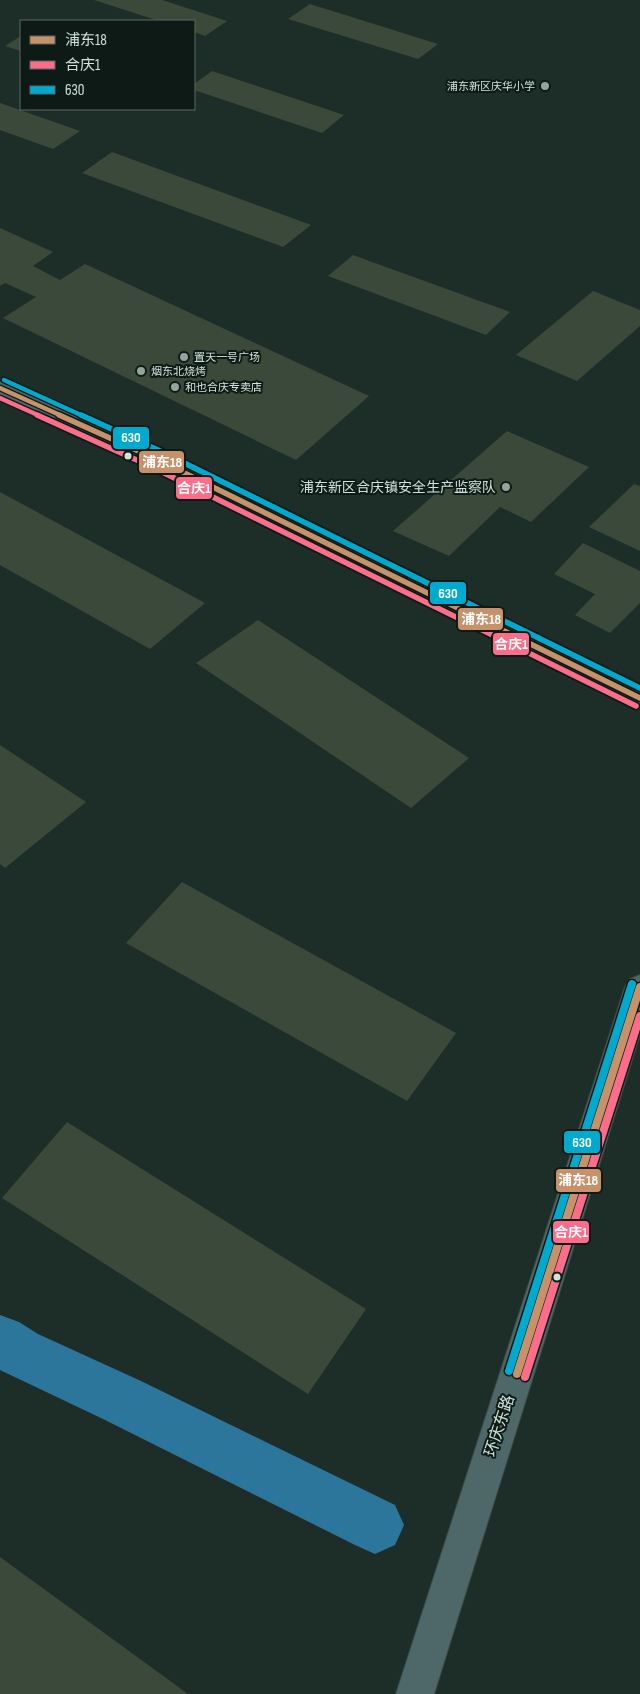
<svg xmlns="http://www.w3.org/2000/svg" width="640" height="1694" viewBox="0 0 640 1694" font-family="'Sofia Sans Condensed','Noto Sans SC',sans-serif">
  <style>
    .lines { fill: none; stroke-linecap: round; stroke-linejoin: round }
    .canal { fill: #2c769c; fill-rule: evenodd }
    .building { fill: #3a493a }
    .minor-casing { stroke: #3b4944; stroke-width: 2 }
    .minor { fill: #4e6768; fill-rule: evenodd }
    .bus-1-far2-casing { stroke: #0d1a15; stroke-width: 7 }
    .bus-1-far1-casing { stroke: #0d1a15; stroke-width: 9 }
    .bus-1-casing { stroke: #0d1a15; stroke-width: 11 }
    .bus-2-far2-casing { stroke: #0d1a15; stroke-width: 7 }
    .bus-2-far1-casing { stroke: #0d1a15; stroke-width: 9 }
    .bus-2-casing { stroke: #0d1a15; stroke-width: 11 }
    .bus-3-far2-casing { stroke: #0d1a15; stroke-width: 7 }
    .bus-3-far1-casing { stroke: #0d1a15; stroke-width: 9 }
    .bus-3-casing { stroke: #0d1a15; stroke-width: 11 }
    .bus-1-far2 { stroke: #c7916a; stroke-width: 4.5 }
    .bus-1-far1 { stroke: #c7916a; stroke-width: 5.5 }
    .bus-1 { stroke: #c7916a; stroke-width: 8 }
    .bus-2-far2 { stroke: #fb6d88; stroke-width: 4.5 }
    .bus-2-far1 { stroke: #fb6d88; stroke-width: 5.5 }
    .bus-2 { stroke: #fb6d88; stroke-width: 8 }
    .bus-3-far2 { stroke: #00a9ce; stroke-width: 4.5 }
    .bus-3-far1 { stroke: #00a9ce; stroke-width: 5.5 }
    .bus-3 { stroke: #00a9ce; stroke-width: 8 }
    .poi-dot { fill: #92a49c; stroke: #0d1a15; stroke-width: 2 }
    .bus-dot { fill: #d1e3db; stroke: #0d1a15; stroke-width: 2 }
    .labels { text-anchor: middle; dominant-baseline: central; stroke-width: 4; stroke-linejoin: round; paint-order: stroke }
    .far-poi-label { font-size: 11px; fill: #d1e3db; stroke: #0d1a15; text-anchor: start }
    .poi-label { font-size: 14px; fill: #d1e3db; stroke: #0d1a15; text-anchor: end }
    .near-street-label { font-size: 16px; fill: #d1e3db; stroke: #0d1a15 }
    .line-badge { stroke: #0d1a15; stroke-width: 2 }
    .badge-label { font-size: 14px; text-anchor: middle; font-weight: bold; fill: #fff }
  </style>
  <rect width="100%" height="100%" fill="#1d2e28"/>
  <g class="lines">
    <polygon class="canal" points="0,1315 19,1322 38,1334 141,1381 395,1505 404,1525 395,1545 375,1554 355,1545 103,1419 0,1370"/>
  </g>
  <g class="building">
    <polygon points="94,0 162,0 227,21 205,36 194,32 194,21 159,21"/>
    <polygon points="310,4 438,44 418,59 288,19"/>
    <polygon points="21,36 21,51 5,46"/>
    <polygon points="212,71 344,115 322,133 194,90 194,84"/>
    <polygon points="0,103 80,131 53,149 0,130"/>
    <polygon points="112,152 311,225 283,247 82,173"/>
    <polygon points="0,228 53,252 33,266 60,280 85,264 369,396 296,460 3,318 36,297 5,283 0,286"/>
    <polygon points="353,255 510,312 486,335 328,276"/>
    <polygon points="593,291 640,310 640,326 577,381 516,355"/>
    <polygon points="507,431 589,467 531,522 500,507 449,556 393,531"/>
    <polygon points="634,484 640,486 640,551 589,527"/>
    <polygon points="0,492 205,603 150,649 0,565"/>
    <polygon points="583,543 640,571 640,603 610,633 575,615 595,594 554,574"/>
    <polygon points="258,620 469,758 411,808 196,663"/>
    <polygon points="0,745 86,802 5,868 0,864"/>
    <polygon points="182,882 456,1033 407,1101 126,943"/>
    <polygon points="67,1122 366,1309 308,1394 2,1198"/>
    <polygon points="0,1557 188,1694 0,1694"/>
  </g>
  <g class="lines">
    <defs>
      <g id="minor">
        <polygon points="0,382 162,453 640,687 640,707 631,704 146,463 0,396"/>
        <polygon points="640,975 640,1034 434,1694 396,1694 625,987 630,979"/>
      </g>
    </defs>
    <use href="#minor" class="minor-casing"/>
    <use href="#minor" class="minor"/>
    <defs>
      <polyline id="bus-1-far2" points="0,388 62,416"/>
      <polyline id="bus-1-far1" points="59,415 154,458 640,698"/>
      <polyline id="bus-1" points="517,1374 640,987"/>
      <polyline id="bus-2-far2" points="0,398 40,416"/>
      <polyline id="bus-2-far1" points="37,415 150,466 636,706"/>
      <polyline id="bus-2" points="525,1377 640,1016"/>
      <polyline id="bus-3-far2" points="4,380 83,416"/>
      <polyline id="bus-3-far1" points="81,415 158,450 640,688"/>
      <polyline id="bus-3" points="509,1371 632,984"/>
    </defs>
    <use href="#bus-1-far2" class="bus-1-far2-casing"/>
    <use href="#bus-1-far1" class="bus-1-far1-casing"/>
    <use href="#bus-1" class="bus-1-casing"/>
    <use href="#bus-2-far2" class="bus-2-far2-casing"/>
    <use href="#bus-2-far1" class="bus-2-far1-casing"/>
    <use href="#bus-2" class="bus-2-casing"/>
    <use href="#bus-3-far2" class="bus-3-far2-casing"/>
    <use href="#bus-3-far1" class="bus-3-far1-casing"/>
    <use href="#bus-3" class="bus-3-casing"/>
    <use href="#bus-1-far2" class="bus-1-far2"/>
    <use href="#bus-1-far1" class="bus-1-far1"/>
    <use href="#bus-1" class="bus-1"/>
    <use href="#bus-2-far2" class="bus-2-far2"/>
    <use href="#bus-2-far1" class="bus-2-far1"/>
    <use href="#bus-2" class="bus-2"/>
    <use href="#bus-3-far2" class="bus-3-far2"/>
    <use href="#bus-3-far1" class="bus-3-far1"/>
    <use href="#bus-3" class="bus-3"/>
  </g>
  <g class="poi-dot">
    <circle cx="545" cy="86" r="5"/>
    <circle cx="184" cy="357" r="5"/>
    <circle cx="141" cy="371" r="5"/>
    <circle cx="175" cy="387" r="5"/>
    <circle cx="506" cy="487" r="5"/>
  </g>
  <g class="bus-dot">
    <circle cx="128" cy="456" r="4.5"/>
    <circle cx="557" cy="1277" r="4.5"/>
  </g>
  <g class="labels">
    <g class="far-poi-label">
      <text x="535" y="86" text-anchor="end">浦东新区庆华小学</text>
      <text x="194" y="357">置天一号广场</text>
      <text x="151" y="371">烟东北烧烤</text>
      <text x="185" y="387">和也合庆专卖店</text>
    </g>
    <g class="poi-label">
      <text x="496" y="487">浦东新区合庆镇安全生产监察队</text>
    </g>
    <g class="near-street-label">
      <text transform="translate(500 1426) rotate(-72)">环庆东路</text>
    </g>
  </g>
  <g class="line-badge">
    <rect x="112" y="426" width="38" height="24" rx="5" fill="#00a9ce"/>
    <rect x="138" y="450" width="47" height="24" rx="5" fill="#c7916a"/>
    <rect x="175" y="476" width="38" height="24" rx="5" fill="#fb6d88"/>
    <rect x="429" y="581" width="38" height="24" rx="5" fill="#00a9ce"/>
    <rect x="457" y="607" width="47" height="24" rx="5" fill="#c7916a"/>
    <rect x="492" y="632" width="38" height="24" rx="5" fill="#fb6d88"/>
    <rect x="563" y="1130" width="38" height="24" rx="5" fill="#00a9ce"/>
    <rect x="555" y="1168" width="47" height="25" rx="5" fill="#c7916a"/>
    <rect x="552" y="1220" width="38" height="24" rx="5" fill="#fb6d88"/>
  </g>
  <g class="badge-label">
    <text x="131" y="442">630</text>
    <text x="162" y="467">浦东18</text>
    <text x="194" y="493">合庆1</text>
    <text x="448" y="598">630</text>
    <text x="481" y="624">浦东18</text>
    <text x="511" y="649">合庆1</text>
    <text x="582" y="1147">630</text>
    <text x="578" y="1185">浦东18</text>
    <text x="571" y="1237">合庆1</text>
  </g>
  <rect x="20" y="20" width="175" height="90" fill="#0d1a15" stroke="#5b6a64"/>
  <rect x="30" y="36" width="25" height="8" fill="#c7916a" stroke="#5b6a64"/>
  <text x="65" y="45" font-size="15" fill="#d1e3db">浦东18</text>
  <rect x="30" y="61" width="25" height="8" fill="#fb6d88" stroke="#5b6a64"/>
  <text x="65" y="70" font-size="15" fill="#d1e3db">合庆1</text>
  <rect x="30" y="86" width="25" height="8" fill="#00a9ce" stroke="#5b6a64"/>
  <text x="65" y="95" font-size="15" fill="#d1e3db">630</text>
</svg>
